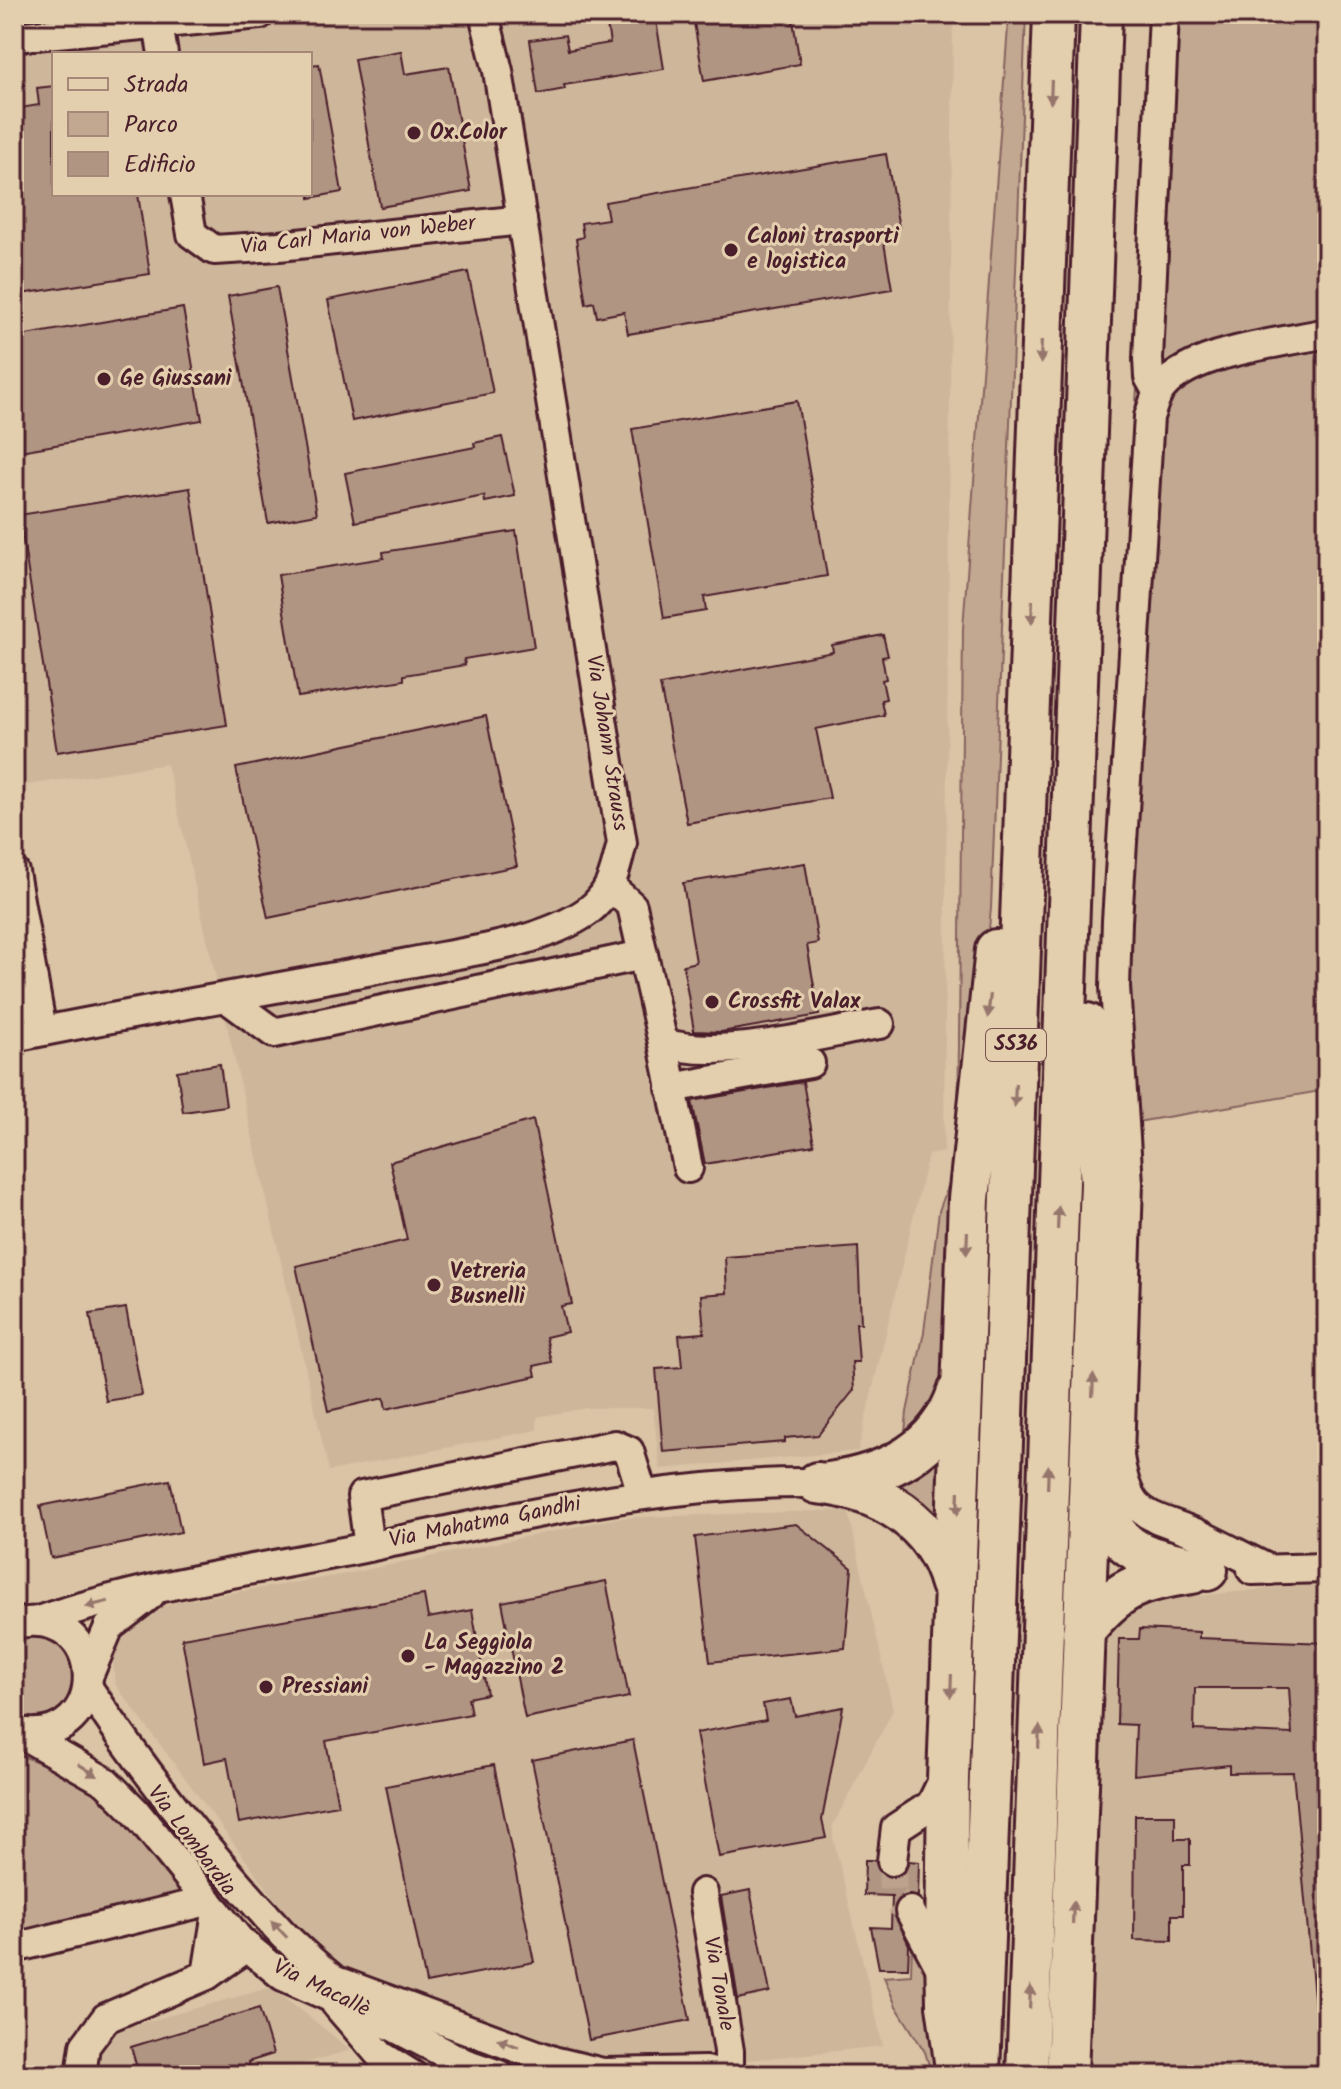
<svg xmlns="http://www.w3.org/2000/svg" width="1341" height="2089" viewBox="0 0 1341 2089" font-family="Kalam,sans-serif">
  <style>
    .built { fill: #ceb69b; fill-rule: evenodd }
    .green { fill: #c2a891; stroke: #86645e; stroke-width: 2 }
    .building { fill: #b19583; stroke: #4a1f2b; stroke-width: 2; fill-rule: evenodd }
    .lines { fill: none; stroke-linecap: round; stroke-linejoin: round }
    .minor-tunnel { stroke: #bda38d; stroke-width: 28; stroke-dasharray: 28 14; stroke-linecap: butt }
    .minor-casing { stroke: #4a1f2b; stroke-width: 34 }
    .highway-casing { stroke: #4a1f2b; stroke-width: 46 }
    .minor { stroke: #e3cead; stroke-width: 28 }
    .highway { stroke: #e3cead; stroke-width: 40 }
    .oneway { fill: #96766c }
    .poi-dot { fill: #4a1f2b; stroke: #e3cead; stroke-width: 3 }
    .labels { text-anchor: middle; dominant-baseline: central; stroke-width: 6; stroke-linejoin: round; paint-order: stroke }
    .shield { fill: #e3cead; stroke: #785452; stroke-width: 2 }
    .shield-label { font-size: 20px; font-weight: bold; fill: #4a1f2b }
    .poi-label { font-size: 22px; font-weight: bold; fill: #4a1f2b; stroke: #e3cead; text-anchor: start }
    .street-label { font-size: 22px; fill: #4a1f2b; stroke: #e3cead }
  </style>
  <rect width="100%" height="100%" fill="#dac4a5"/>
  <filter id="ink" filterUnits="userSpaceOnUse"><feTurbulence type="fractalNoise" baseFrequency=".0125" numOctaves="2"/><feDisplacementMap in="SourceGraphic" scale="16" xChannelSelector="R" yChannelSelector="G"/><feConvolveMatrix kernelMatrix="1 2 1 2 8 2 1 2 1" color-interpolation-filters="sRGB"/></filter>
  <g filter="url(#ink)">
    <g class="built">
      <path d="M14,14h939l-9,1138 -16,3 -70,296 -198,18 -7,-61h-67l-49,9v13l-208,41 -162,-707 -153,23zM54,54h256v140h-256z"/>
      <polygon points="848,1510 893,1710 833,1825 833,1837 883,2046 703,2065 603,2058 507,2035 349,1971 289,1918 115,1684 113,1663 120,1640 132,1622 142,1613 176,1602 346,1574 617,1518"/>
      <polygon points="1327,1583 1327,2075 1083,2074 1094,1640 1111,1620 1146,1601"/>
      <polygon points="272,1987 351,2050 277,2071 278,2075 96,2075 97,2049 110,2032"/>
    </g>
    <g class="green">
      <polygon points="1009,14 1026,14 991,908 945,1395 904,1443 907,1412 924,1332 939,1211 955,1167 958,1140 963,628"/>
      <polygon points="1151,14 1327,14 1327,1090 1113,1126 1101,960 1149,195"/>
      <polygon points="945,1437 946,1537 876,1483"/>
      <path d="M14,1637h34c50,31 17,101 -34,79z"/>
      <polygon points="14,1753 75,1776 104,1794 212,1912 14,1958"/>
      <polygon points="912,1940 924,1951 951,2075 932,2075 925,2052 896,2006 884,1977 911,1975"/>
    </g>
    <g class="building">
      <polygon points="605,14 655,14 664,69 564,85 565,89 538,94 530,40 565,35 568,50 610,43"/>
      <polygon points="711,14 792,14 800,64 704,81 693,17"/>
      <polygon points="401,51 405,74 449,67 471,191 380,207 354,59"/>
      <polygon points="319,64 342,192 310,198 310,65"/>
      <polygon points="54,86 54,194 138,194 150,274 14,295 14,109 39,105 37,88"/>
      <polygon points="886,154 899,228 882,231 892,289 628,334 624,312 597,317 594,302 586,304 576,239 583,237 581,223 608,219 605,202"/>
      <polygon points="468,272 493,393 352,421 328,300"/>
      <polygon points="277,287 317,514 268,523 228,296"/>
      <polygon points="183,308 202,420 14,452 14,337"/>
      <polygon points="797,401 827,576 704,597 706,611 664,618 632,429"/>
      <polygon points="502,437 515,496 485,502 484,496 355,522 345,473 475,447 474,443"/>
      <polygon points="190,488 227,725 57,752 19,515"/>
      <polygon points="516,531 534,647 464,659 465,665 404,675 404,680 298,697 278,575 384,558 383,552"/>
      <polygon points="883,635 888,656 882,657 886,679 882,680 886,699 881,700 884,715 816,729 830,798 687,823 660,685 833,652 832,645"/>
      <polygon points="486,716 517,866 268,918 236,768"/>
      <polygon points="805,863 818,943 807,945 819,1015 721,1032 694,1031 683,965 696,962 683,883"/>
      <polygon points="220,1064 226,1106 183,1112 177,1071"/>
      <polygon points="803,1082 814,1145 705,1164 692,1101"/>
      <polygon points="533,1120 572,1304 561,1306 567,1332 546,1337 552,1362 534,1366 536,1376 386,1409 384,1398 328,1411 296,1266 407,1240 390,1162"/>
      <polygon points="858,1247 861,1323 856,1323 859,1362 852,1362 854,1390 818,1435 785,1438 785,1442 663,1452 656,1369 682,1367 679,1335 704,1333 701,1295 727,1293 725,1257"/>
      <polygon points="126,1308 142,1395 106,1401 90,1314"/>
      <polygon points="170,1480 181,1532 51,1558 40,1506"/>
      <polygon points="796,1524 852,1568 845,1648 710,1662 695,1537"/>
      <polygon points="606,1581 629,1697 525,1718 502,1602"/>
      <polygon points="424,1595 428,1618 472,1610 487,1694 468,1698 471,1714 326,1741 338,1805 239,1823 227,1758 204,1763 182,1638"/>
      <path d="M1140,1629l59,3v6l128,5v364h-12l-22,-235 -64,1v-8l-95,10 2,-50 -19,-1 2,-85h20zM1195,1688h94l3,46 -98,-4z"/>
      <polygon points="791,1699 795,1716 843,1707 822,1820 826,1838 719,1857 696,1733 766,1720 763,1704"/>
      <polygon points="633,1740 690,2020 589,2040 532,1760"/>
      <polygon points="494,1765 534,1962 426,1983 386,1786"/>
      <polygon points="1135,1815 1175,1815 1175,1839 1190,1839 1190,1865 1183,1865 1183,1915 1172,1915 1172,1941 1134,1940"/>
      <polygon points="865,1860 875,1860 881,1874 891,1878 905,1872 909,1861 919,1862 918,1896 901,1896 893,1910 909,1945 908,1968 879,1968 871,1927 891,1928 892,1896 864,1895"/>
      <polygon points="750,1890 770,1992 738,1999 721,1896"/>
      <polygon points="259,2008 273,2054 248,2062 252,2075 139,2075 131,2047"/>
    </g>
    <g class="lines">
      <polyline class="minor-tunnel" points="892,1861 893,1898 910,1911"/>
      <defs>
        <g id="minor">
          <polyline points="158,24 163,54"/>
          <polyline points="14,37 260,14"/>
          <polyline points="185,194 192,234 214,250 279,246 522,220"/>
          <polyline points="1158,393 1149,377 1148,359 1164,14"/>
          <polyline points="14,872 42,1031"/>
          <path d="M611,887l21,19 31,137c59,18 155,-9 217,-19"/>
          <polyline points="228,999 274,1033 643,955"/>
          <path d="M14,1037c131,-27 263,-48 394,-74 55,-11 134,-19 180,-52 24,-18 27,-40 34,-68l-124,-772 -14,-57"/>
          <polyline points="663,1043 688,1168"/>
          <polyline points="671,1088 810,1063"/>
          <polyline points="369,1547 362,1496 615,1445 629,1451 642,1493"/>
          <polyline points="1252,1570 1327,1568"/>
          <path d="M1270,1570c-23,-11 -45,-23 -68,-34 -52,-24 -73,-13 -83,-80l9,-273 -13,-196 2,-66 32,-504c3,-8 5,-17 9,-24 27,-42 123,-50 169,-60"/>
          <path d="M38,1621c104,-36 217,-51 325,-73 151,-30 299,-67 454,-65"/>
          <path d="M14,1624c97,-22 98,124 5,108"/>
          <polyline points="89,1674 109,1627 150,1595"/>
          <path d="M88,1688c57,85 123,169 193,244 24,25 52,46 77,69"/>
          <polyline points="20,1733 106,1782 135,1811 240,1941 283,1976 377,2018 464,2063 499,2075"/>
          <polyline points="892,1861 896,1828 931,1805 945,1776"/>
          <polyline points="703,1893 729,2051 729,2075"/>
          <polyline points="910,1911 943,1973"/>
          <polyline points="14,1948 208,1901"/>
          <polyline points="207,1975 217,1912"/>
          <polyline points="342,1983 553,2061 603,2073 706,2071 720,2075"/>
          <polyline points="336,2004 380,2055 412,2075"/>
          <polyline points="81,2075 85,2046 106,2018 207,1975 247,1947"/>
        </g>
        <g id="highway">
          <path d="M817,1483c63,6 117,38 134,101"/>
          <path d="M829,1483c59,-9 109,-32 129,-91"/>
          <path d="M1095,1484c20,72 45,72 112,86"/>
          <path d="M1083,1632c35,-44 54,-51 109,-59"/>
          <polyline points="957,2075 947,2005 946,1951 948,1779 969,1199 996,950"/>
          <polyline points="979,2075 1054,14"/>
          <polyline points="1027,2075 1101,14"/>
          <polyline points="1067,2075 1101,1182 1087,1024"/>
        </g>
      </defs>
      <use href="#minor" class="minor-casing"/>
      <use href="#highway" class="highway-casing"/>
      <use href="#minor" class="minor"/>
      <use href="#highway" class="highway"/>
    </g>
    <defs><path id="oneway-solid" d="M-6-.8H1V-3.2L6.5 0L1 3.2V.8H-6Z" transform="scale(2)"/></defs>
    <g class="oneway">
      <use href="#oneway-solid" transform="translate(1051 92) rotate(92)"/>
      <use href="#oneway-solid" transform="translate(1041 352) rotate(92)"/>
      <use href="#oneway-solid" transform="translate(1032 612) rotate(92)"/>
      <use href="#oneway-solid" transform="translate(989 1006) rotate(97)"/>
      <use href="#oneway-solid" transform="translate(1015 1095) rotate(92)"/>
      <use href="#oneway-solid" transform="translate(1058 1218) rotate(-88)"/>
      <use href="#oneway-solid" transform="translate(967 1243) rotate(92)"/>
      <use href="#oneway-solid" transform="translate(1093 1385) rotate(-88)"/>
      <use href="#oneway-solid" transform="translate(1048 1477) rotate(-88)"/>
      <use href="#oneway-solid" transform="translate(958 1503) rotate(92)"/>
      <use href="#oneway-solid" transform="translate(97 1604) rotate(167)"/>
      <use href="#oneway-solid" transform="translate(951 1686) rotate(92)"/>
      <use href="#oneway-solid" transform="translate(1039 1737) rotate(-88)"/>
      <use href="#oneway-solid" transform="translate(88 1770) rotate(32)"/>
      <use href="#oneway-solid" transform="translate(1073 1913) rotate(-88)"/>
      <use href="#oneway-solid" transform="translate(279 1929) rotate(-133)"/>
      <use href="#oneway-solid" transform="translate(1030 1997) rotate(-88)"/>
      <use href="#oneway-solid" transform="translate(508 2043) rotate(-159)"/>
    </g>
  </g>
  <g class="poi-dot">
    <circle cx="414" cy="133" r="8"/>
    <circle cx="731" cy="250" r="8"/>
    <circle cx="104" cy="379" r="8"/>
    <circle cx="712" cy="1002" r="8"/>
    <circle cx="434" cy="1285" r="8"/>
    <circle cx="408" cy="1656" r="8"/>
    <circle cx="266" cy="1687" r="8"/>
  </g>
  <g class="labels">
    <rect class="shield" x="986" y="1029" width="60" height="32" rx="6"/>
    <g class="shield-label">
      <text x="1016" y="1045">SS36</text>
    </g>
    <g class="poi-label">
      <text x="430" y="133">Ox.Color</text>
      <text x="747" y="237">Caloni trasporti<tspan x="747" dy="25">e logistica</tspan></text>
      <text x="120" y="379">Ge Giussani</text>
      <text x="728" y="1002">Crossfit Valax</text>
      <text x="450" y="1272">Vetreria<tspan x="450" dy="25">Busnelli</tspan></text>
      <text x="424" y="1643">La Seggiola<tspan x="424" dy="25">- Magazzino 2</tspan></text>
      <text x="282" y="1687">Pressiani</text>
    </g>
    <g class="street-label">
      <text transform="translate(358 236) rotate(-6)">Via Carl Maria von Weber</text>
      <text transform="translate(606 743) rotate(81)">Via Johann Strauss</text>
      <text transform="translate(485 1523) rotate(-11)">Via Mahatma Gandhi</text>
      <text transform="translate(191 1841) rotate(53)">Via Lombardia</text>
      <text transform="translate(718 1984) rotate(80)">Via Tonale</text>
      <text transform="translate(321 1989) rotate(26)">Via Macallè</text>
    </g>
  </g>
  <rect width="1341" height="2089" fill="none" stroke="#e3cead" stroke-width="48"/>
  <rect x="24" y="24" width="1293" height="2041" fill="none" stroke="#4a1f2b" stroke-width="3" filter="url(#ink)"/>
  <rect x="52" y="52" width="260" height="144" fill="#e3cead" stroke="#a68879" stroke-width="2"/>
  <rect x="68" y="78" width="40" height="12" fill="#e3cead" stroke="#a68879" stroke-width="2"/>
  <text x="124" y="92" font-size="24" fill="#4a1f2b">Strada</text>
  <rect x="68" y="112" width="40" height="24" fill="#c2a891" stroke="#a68879" stroke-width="2"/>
  <text x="124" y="132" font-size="24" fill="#4a1f2b">Parco</text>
  <rect x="68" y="152" width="40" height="24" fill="#b19583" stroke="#a68879" stroke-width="2"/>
  <text x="124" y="172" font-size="24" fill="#4a1f2b">Edificio</text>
</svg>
